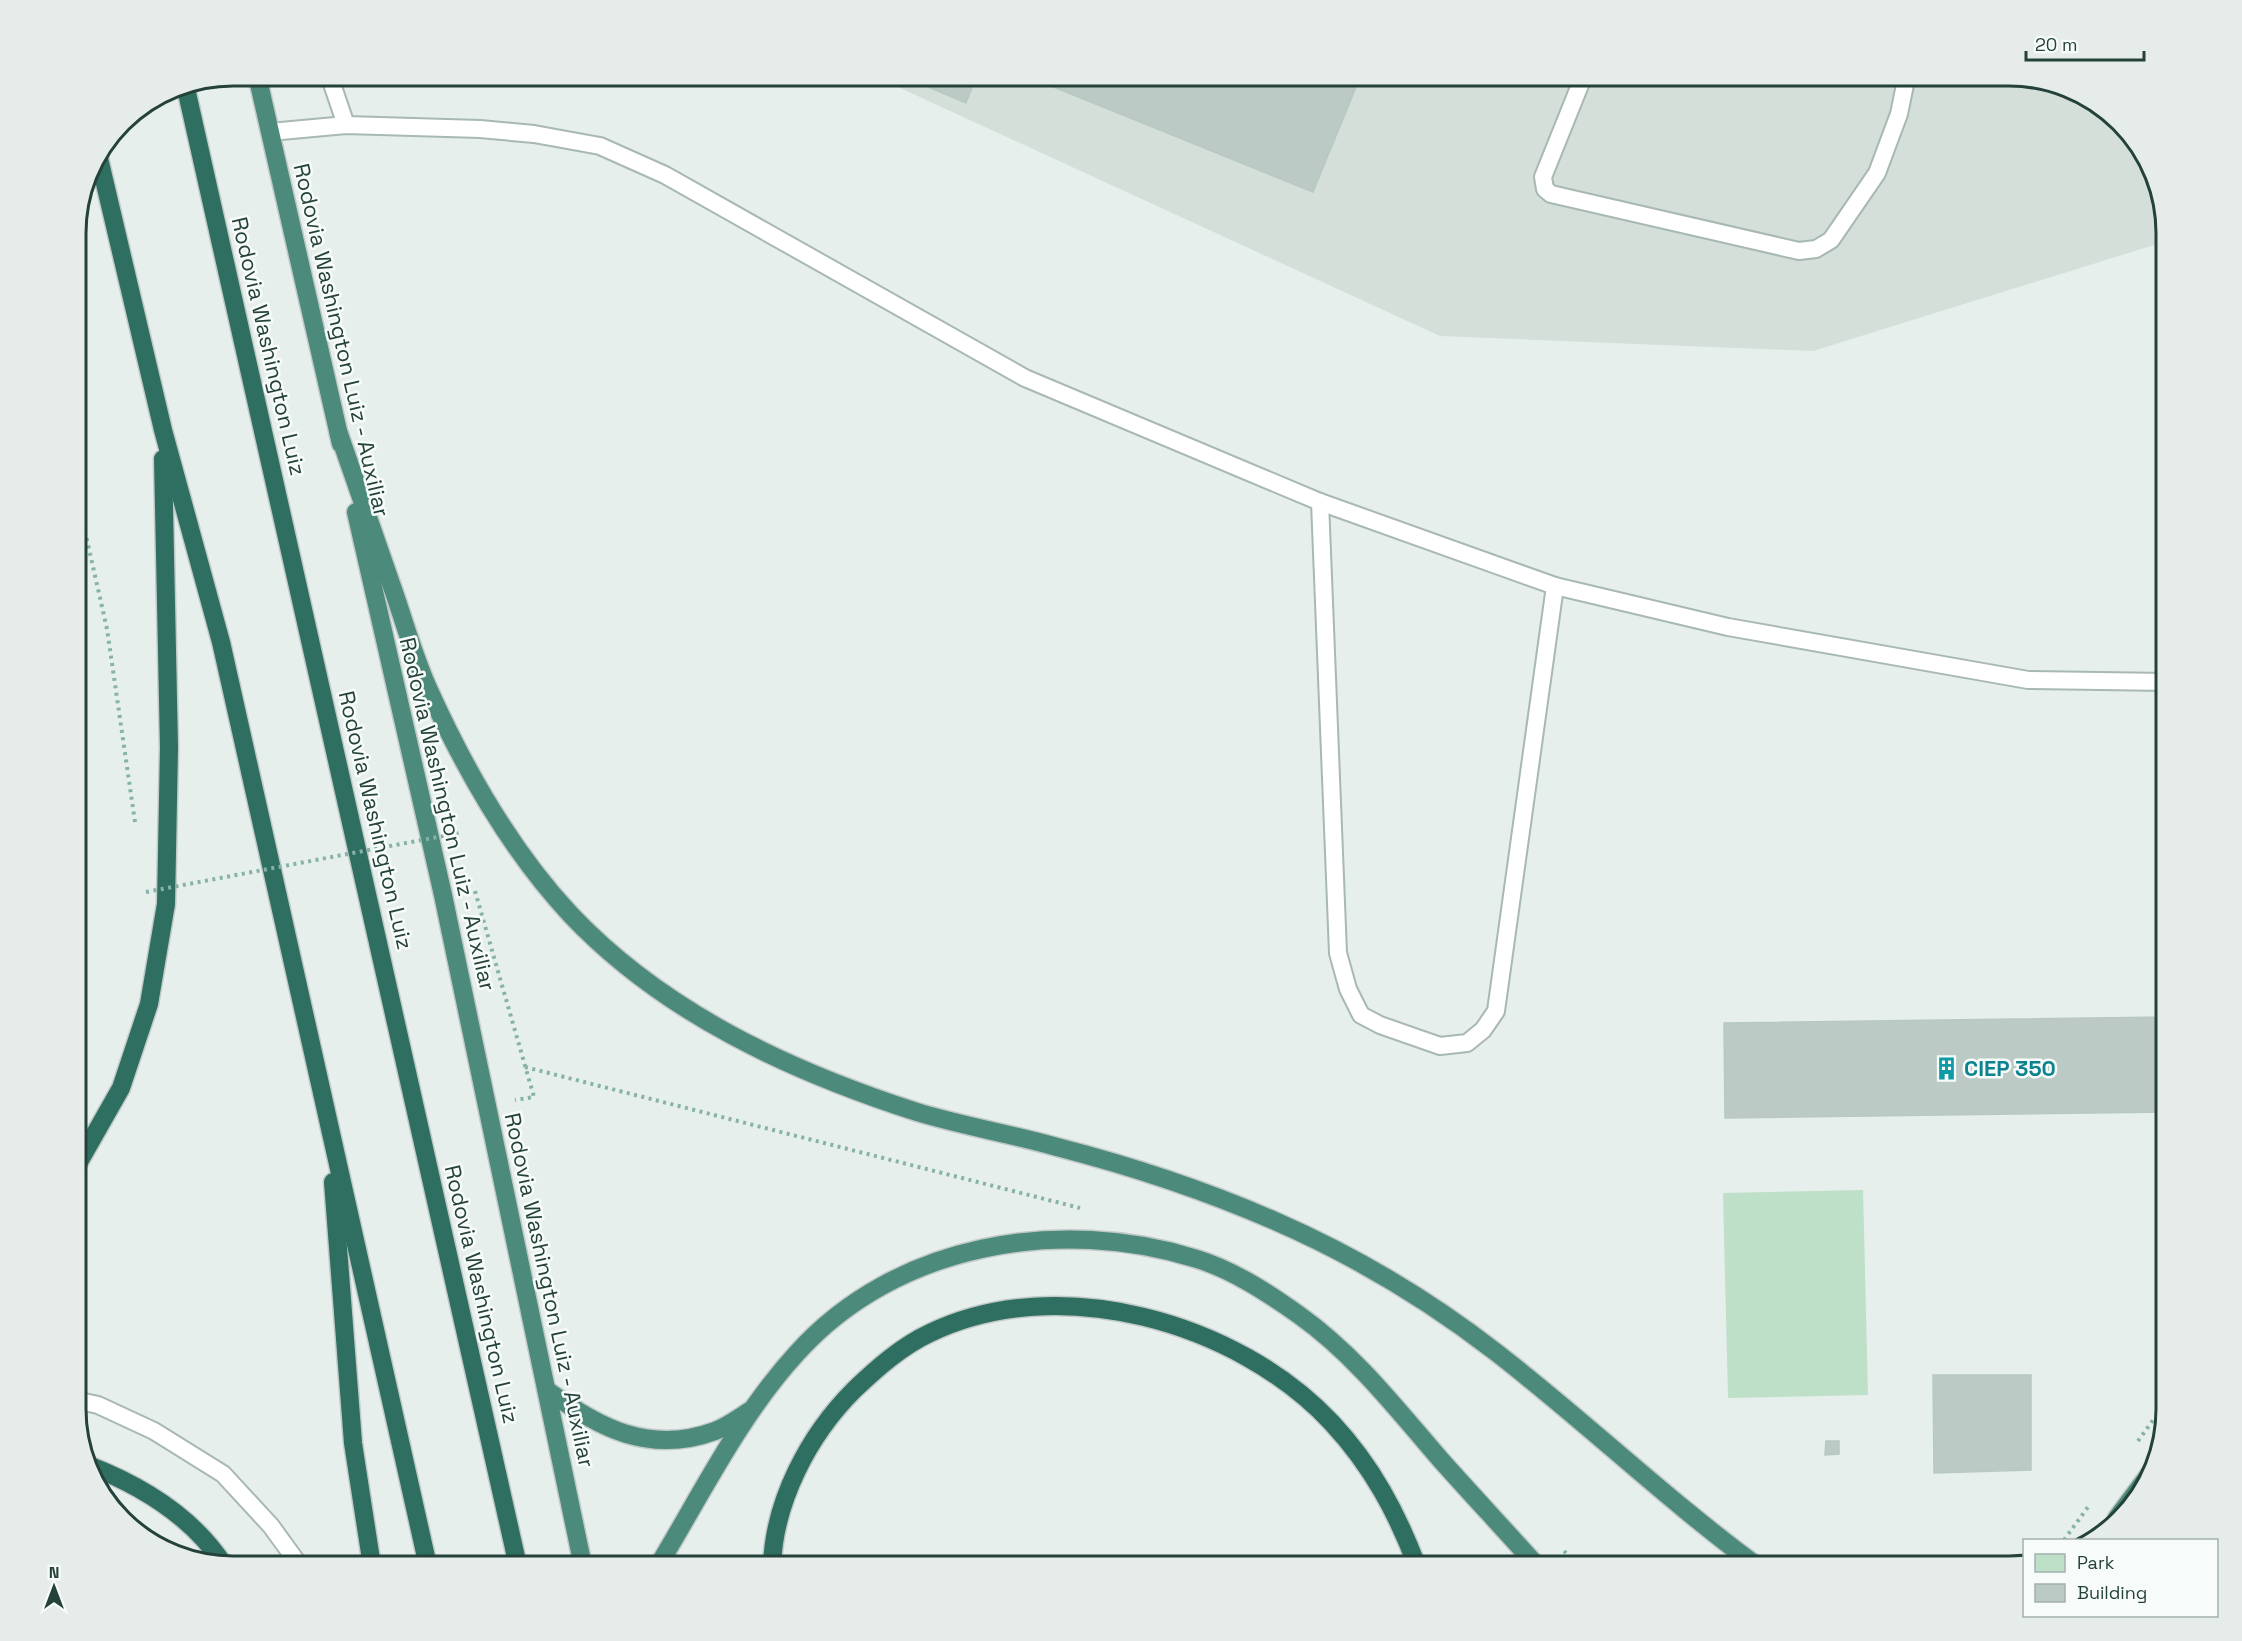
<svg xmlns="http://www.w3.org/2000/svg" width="2242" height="1641" viewBox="0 0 2242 1641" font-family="'Space Grotesk',sans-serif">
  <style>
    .built { fill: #d4dfda }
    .green { fill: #bfe0c8 }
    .building { fill: #bbcac4; stroke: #b8c9c2; stroke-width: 1.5 }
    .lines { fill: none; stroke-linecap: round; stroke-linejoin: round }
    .service-casing { stroke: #a8b8b2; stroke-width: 20 }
    .trunk-casing { stroke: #c2cac8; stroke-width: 21 }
    .motorway-casing { stroke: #c2cac8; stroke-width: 21 }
    .path { stroke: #86b3a5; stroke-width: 4; stroke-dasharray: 3 4.5; stroke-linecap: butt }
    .service { stroke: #fff; stroke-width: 16 }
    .trunk { stroke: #4c8a7c; stroke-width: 18 }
    .motorway { stroke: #2f6f62; stroke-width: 18 }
    .path-bridge { stroke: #86b3a5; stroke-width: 4; stroke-dasharray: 3 4.5; stroke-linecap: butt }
    .labels { text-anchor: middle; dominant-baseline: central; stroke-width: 5; stroke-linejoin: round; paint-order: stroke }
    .street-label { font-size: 22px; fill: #24423a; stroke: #f7fbf9 }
    .culture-label { font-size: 22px; font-weight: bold; fill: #0d838f; stroke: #f7fbf9; text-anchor: start }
    .rim { fill: none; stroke: #24423a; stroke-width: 3 }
  </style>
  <rect width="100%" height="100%" fill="#e6efeb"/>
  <polygon class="built" points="858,75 2010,75 2060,83 2105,107 2151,163 2167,241 1813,351 1440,336 898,87"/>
  <polygon class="green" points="1863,1190 1868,1395 1728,1398 1723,1193"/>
  <g class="building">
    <polygon points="900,75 977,75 966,103"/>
    <polygon points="1024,75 1361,75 1313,192"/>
    <polygon points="2167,1017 2167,1112 1725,1118 1724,1023"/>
    <polygon points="1933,1375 2031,1375 2031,1470 1934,1473"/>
    <polygon points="1826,1441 1839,1441 1839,1454 1825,1455"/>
  </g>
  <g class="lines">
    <defs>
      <g id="service">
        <polyline points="329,75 346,125"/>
        <polyline points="1584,75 1543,177 1545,189 1551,194 1799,251 1816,249 1831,240 1877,173 1899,114 1907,75"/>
        <polyline points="270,132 346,125 480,129 534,134 600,146 665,175 1025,378 1320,502 1555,586 1728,627 2028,680 2167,682"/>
        <polyline points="1320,502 1338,953 1348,989 1361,1015 1380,1025 1440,1046 1467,1043 1483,1030 1496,1011 1555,586"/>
        <polyline points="75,1400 98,1405 154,1431 223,1474 271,1526 300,1566"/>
      </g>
      <g id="trunk">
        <polyline points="257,75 341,444"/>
        <path d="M339,434c19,55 38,109 57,164 10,30 19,61 32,90 36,80 82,162 143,227 93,98 219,156 346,197 46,14 94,22 140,35 74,19 147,43 218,74 78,34 155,80 222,132 89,69 170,147 260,213"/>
        <polyline points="356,512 443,895 583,1566"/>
        <path d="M548,1391c51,37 102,64 167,40 13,-5 25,-14 36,-21"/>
        <polyline points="2117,1518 2155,1467"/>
        <path d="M658,1566c43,-71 82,-151 139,-213 99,-110 263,-137 400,-94 36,11 71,34 102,56 55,39 97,93 141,144 32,36 65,71 97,107"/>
      </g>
      <g id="motorway">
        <polyline points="185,84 518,1566"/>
        <polyline points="98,154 163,430 221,642 428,1566"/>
        <polyline points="75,1169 121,1088 149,1004 166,904 169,747 163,459"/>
        <polyline points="333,1182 353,1443 372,1566"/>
        <path d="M88,1465c52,20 104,51 136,100"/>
        <path d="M772,1566c2,-65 37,-131 82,-176 23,-22 48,-44 76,-57 128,-62 308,-11 402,90 40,43 65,90 85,143"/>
      </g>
    </defs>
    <use href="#service" class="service-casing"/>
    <use href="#trunk" class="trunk-casing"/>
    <use href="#motorway" class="motorway-casing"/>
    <g class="path">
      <polyline points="75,487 107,629 135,822"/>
      <polyline points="475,891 534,1097 515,1100"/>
      <polyline points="525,1067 1080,1208"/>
      <polyline points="2138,1441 2167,1401"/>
      <polyline points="2064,1540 2088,1507"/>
      <polyline points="1564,1551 1578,1566"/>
    </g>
    <use href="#service" class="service"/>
    <use href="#trunk" class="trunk"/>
    <use href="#motorway" class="motorway"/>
    <polyline class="path-bridge" points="146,892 459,833"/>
  </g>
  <defs>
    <symbol id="building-bare" viewBox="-9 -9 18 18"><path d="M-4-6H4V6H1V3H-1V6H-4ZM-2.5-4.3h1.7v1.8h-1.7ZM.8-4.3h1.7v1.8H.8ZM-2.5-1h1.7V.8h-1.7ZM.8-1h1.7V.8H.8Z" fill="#0f9aa8" stroke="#f7fbf9" stroke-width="2.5" paint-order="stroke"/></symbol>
  </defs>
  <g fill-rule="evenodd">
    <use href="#building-bare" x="1930" y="1052" width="33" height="33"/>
  </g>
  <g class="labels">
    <g class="street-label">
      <text transform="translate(342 340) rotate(77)">Rodovia Washington Luiz - Auxiliar</text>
      <text transform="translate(269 346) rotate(77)">Rodovia Washington Luiz</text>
      <text transform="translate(448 814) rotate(77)">Rodovia Washington Luiz - Auxiliar</text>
      <text transform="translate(376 820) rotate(77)">Rodovia Washington Luiz</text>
      <text transform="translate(550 1290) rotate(78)">Rodovia Washington Luiz - Auxiliar</text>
      <text transform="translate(482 1294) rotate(77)">Rodovia Washington Luiz</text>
    </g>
    <g class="culture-label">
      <text x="1964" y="1068">CIEP 350</text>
    </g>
  </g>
  <path d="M0 0H2242V1641H0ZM233 86H2009A147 147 0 0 1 2156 233V1409A147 147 0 0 1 2009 1556H233A147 147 0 0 1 86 1409V233A147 147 0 0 1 233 86Z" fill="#e6ecea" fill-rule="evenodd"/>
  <path class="rim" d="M233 86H2009A147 147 0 0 1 2156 233V1409A147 147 0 0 1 2009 1556H233A147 147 0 0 1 86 1409V233A147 147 0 0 1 233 86Z"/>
  <rect x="2023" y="1539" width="195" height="78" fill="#f7fbf9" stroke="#a3b1ad" stroke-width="1.5"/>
  <rect x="2035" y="1554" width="30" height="18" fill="#bfe0c8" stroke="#a3b1ad" stroke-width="1.5"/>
  <text x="2077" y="1569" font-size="18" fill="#24423a">Park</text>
  <rect x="2035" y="1584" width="30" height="18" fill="#bbcac4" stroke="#a3b1ad" stroke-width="1.5"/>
  <text x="2077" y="1599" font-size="18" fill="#24423a">Building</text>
  <g transform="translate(54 1587)" stroke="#f7fbf9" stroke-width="4.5" paint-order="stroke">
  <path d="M0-4.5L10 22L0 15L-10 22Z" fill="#24423a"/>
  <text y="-9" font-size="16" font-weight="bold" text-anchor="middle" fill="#24423a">N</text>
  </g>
  <path d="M2026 51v9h118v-9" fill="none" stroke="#24423a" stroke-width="3"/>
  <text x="2035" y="51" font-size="18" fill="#24423a" stroke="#f7fbf9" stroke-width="4.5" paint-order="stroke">20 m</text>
</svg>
